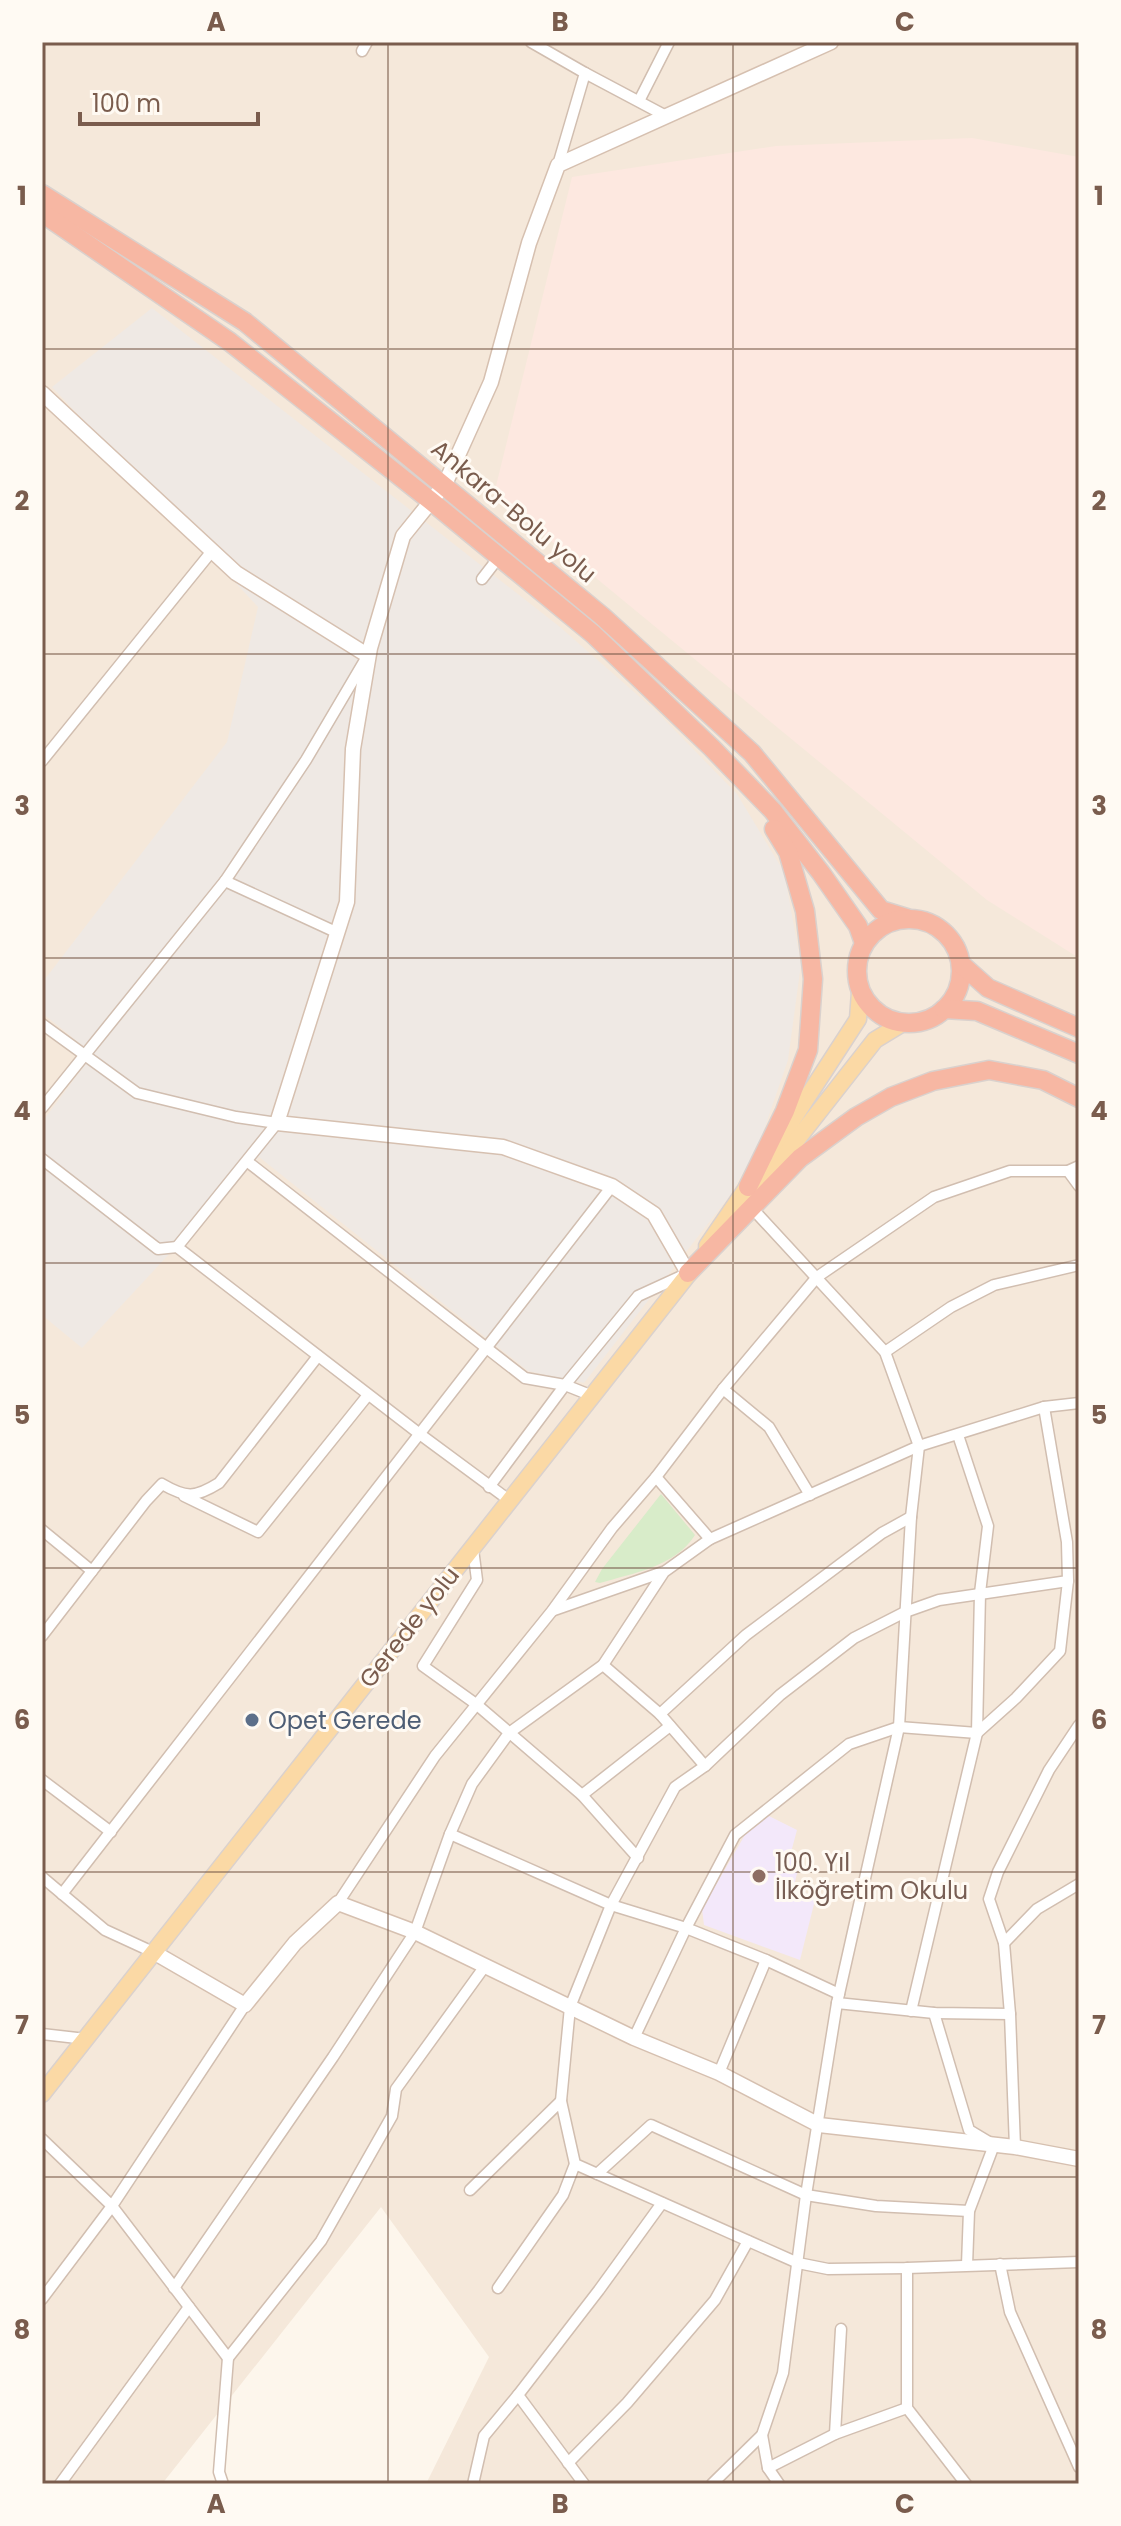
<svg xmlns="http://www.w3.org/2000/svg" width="1121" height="2526" viewBox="0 0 1121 2526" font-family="Poppins,sans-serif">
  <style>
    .residential { fill: #f5e8da }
    .commercial { fill: #fde8e0 }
    .industrial { fill: #efe9e4 }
    .education { fill: #f3e8fa }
    .green { fill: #d8ecc9 }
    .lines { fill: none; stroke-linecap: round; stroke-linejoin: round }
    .street-casing { stroke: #d1beb0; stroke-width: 13 }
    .secondary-casing { stroke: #d6c0b0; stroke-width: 17 }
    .primary-casing { stroke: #dad1cd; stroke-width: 19 }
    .highway-casing { stroke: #dad1cd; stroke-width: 21 }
    .street { stroke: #fff; stroke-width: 10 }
    .secondary { stroke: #fff; stroke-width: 14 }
    .primary { stroke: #fbd9a5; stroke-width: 16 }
    .highway { stroke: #f7b7a3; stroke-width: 18 }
    .grid { fill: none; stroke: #7a5c4d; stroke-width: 2; stroke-opacity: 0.55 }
    .service-dot { fill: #5c6f8a; stroke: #fffaf3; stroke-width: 3 }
    .education-dot { fill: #8d6e63; stroke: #fffaf3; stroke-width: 3 }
    .labels { text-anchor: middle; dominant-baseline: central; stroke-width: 6; stroke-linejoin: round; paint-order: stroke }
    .street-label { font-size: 24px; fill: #7a5c4d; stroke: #fffaf3 }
    .service-label { font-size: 24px; fill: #4e5e75; stroke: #fffaf3; text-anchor: start }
    .education-label { font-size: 24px; fill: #785e54; stroke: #fffaf3; text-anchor: start }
    .neatline { fill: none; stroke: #7a5c4d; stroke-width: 3 }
    .grid-label { font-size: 26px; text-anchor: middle; font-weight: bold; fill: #7a5c4d }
  </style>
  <rect width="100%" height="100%" fill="#fdf6ec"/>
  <polygon class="residential" points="42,42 1079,42 1079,2484 426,2484 489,2357 381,2207 162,2484 42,2484"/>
  <polygon class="commercial" points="972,138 1079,157 1079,958 987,900 494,494 572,177 776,146"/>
  <polygon class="industrial" points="152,308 560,627 658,713 737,794 784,872 801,964 788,1060 757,1150 728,1198 584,1383 528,1371 259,1157 82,1348 42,1315 42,1122 93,1054 42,1013 42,983 227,742 258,607 52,387"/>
  <polygon class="education" points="767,1815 797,1830 790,1856 800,1861 793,1890 816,1896 800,1960 704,1925 702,1909 746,1833"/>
  <path class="green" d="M661,1494l34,41c-20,32 -62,38 -95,48l-5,-1 7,-13z"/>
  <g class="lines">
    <defs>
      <g id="street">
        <polyline points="531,42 585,73 558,165"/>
        <polyline points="362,51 367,42"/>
        <polyline points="585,73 666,116"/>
        <polyline points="639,101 669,42"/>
        <polyline points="482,579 499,557"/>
        <polyline points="42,761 212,551"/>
        <polyline points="225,881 338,933"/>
        <polyline points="42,1024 137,1093 236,1117 277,1123 177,1247"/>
        <polyline points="42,1108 225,881 306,760 365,660"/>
        <polyline points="42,1159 158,1249 177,1247 421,1435 509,1500"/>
        <polyline points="248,1162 525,1378 565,1385 590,1395"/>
        <polyline points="1068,1171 1079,1186"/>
        <polyline points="885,1352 951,1307 994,1285 1079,1265"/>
        <polyline points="723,1389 769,1427 810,1495"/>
        <polyline points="656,1477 710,1539"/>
        <polyline points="489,1487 565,1385 638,1296 686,1274"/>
        <polyline points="184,1496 258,1532 368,1395"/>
        <polyline points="42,1530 92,1571"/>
        <polyline points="473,1549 477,1580 423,1666 476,1704 582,1795 638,1858"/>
        <polyline points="1068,1581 939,1600 905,1612 854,1638 780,1695 705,1766 675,1787 611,1905 570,2007 561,2101 575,2164 798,2263 828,2269 907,2268 1079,2262"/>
        <polyline points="554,1610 663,1572"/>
        <path d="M42,1636l104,-135 16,-17c24,14 33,14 57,-1l99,-127"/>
        <polyline points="603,1665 660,1714 705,1766"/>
        <polyline points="660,1714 746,1635 882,1533 911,1517"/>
        <polyline points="42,1780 111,1832"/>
        <polyline points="582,1795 670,1726"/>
        <polyline points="450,1834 611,1905 686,1928 766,1960 839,1994"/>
        <polyline points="42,1877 105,1930 155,1953"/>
        <polyline points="62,1894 612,1186"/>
        <polyline points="338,1903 435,1756 552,1611 612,1528 656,1477 723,1389 817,1277 934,1197 1010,1171 1068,1171 1079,1166"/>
        <polyline points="1004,1943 1037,1909 1079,1884"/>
        <polyline points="837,2003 934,2013 1010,2014"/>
        <polyline points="911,2011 977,1733 980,1593 988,1526 958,1435"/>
        <polyline points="934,2013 969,2130 994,2145 969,2211 967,2265"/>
        <polyline points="42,2034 86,2039"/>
        <polyline points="634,2038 686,1928 735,1835 849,1744 899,1727 977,1733 1016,1698 1060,1651 1068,1581 1067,1542 1044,1407"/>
        <polyline points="719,2073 766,1960"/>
        <polyline points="42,2139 112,2206 228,2358 321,2241 392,2116 396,2089 485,1966"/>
        <polyline points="1015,2147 1010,2014 1004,1943 989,1899 998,1872 1049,1770 1079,1725"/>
        <polyline points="597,2174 651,2125 806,2195 876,2206 969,2211"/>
        <polyline points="470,2190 561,2101"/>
        <polyline points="1000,2264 1010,2312 1079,2467"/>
        <polyline points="907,2268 907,2408 966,2484"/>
        <polyline points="174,2288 333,2057 415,1932 450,1834 472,1784 509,1733 603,1665 664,1572 710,1539 919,1446 1044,1407 1079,1403"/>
        <polyline points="498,2288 563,2195 575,2164"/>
        <polyline points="42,2299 112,2206 245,2005"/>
        <polyline points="835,2434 841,2329"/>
        <polyline points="762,2435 768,2468 779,2484"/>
        <polyline points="568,2463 627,2403 715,2300 748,2241"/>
        <polyline points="768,2468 835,2434 907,2408"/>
        <polyline points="60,2484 189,2307"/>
        <polyline points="223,2484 219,2472 228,2358"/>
        <polyline points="473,2484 484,2436 518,2395"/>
        <polyline points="584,2484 518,2395 599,2290 662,2203"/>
        <polyline points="712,2484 762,2435 783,2373 806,2195 837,2003 899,1727 911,1517 919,1446 885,1352 751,1207"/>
      </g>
      <g id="secondary">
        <polyline points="42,393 236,573 367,655"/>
        <polyline points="688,1273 654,1214 612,1186 503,1147 277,1123 347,902 353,749 370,648 403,536 445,484 491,382 529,243 558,165 831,42"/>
        <polyline points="155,1953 245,2005 295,1943 338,1903 415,1932 634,2038 719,2073 819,2125 1015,2147 1079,2159"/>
      </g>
      <g id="primary">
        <polyline points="773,1150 858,1019 860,992"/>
        <polyline points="748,1202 875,1040 903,1023"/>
        <polyline points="707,1246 748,1186"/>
        <polyline points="42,2094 697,1263"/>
      </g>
      <g id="highway">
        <polyline points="42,194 245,322 602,616 752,753 881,910 907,918"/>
        <polyline points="42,213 230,342 431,501 593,634 712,748 773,811 821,873 858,926 864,943"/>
        <circle cx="909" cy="971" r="52"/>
        <polyline points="961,964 988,988 1079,1028"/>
        <polyline points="944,1009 977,1011 1079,1054"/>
        <polyline points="748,1187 785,1111 808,1050 813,979 805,911 788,852 774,829"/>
        <polyline points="688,1273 800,1158 856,1117 891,1097 933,1081 989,1070 1043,1080 1079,1098"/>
      </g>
    </defs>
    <use href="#street" class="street-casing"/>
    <use href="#secondary" class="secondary-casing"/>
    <use href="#primary" class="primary-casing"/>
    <use href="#highway" class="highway-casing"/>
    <use href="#street" class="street"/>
    <use href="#secondary" class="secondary"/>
    <use href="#primary" class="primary"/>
    <use href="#highway" class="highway"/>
  </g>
  <path class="grid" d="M388,42v2442M733,42v2442M42,349h1037M42,654h1037M42,958h1037M42,1263h1037M42,1568h1037M42,1872h1037M42,2177h1037"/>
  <circle class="service-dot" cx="252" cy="1720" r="8"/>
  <circle class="education-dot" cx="759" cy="1876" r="8"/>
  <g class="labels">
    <g class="street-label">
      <text transform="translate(514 511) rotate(40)">Ankara-Bolu yolu</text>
      <text transform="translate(409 1627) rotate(-52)">Gerede yolu</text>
    </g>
    <g class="service-label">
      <text x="268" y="1720">Opet Gerede</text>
    </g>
    <g class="education-label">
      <text x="775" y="1862">100. Yıl<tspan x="775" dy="28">İlköğretim Okulu</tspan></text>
    </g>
  </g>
  <rect width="1121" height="2526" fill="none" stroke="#fffaf3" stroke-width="88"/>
  <path d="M80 112v12h178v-12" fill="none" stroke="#7a5c4d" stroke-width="4"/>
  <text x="92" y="112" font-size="24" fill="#7a5c4d" stroke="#fffaf3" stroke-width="6" paint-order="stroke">100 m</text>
  <rect x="44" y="44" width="1033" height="2438" class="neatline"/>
  <g class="grid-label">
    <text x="216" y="31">A</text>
    <text x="560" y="31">B</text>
    <text x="905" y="31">C</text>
    <text x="22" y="205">1</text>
    <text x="1099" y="205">1</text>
    <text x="22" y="510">2</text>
    <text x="1099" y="510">2</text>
    <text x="22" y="815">3</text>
    <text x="1099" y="815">3</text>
    <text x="22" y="1120">4</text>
    <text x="1099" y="1120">4</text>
    <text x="22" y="1424">5</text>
    <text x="1099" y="1424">5</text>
    <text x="22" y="1729">6</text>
    <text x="1099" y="1729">6</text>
    <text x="22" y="2034">7</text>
    <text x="1099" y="2034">7</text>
    <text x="22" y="2339">8</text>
    <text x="1099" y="2339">8</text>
    <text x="216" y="2513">A</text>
    <text x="560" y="2513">B</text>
    <text x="905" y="2513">C</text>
  </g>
</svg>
